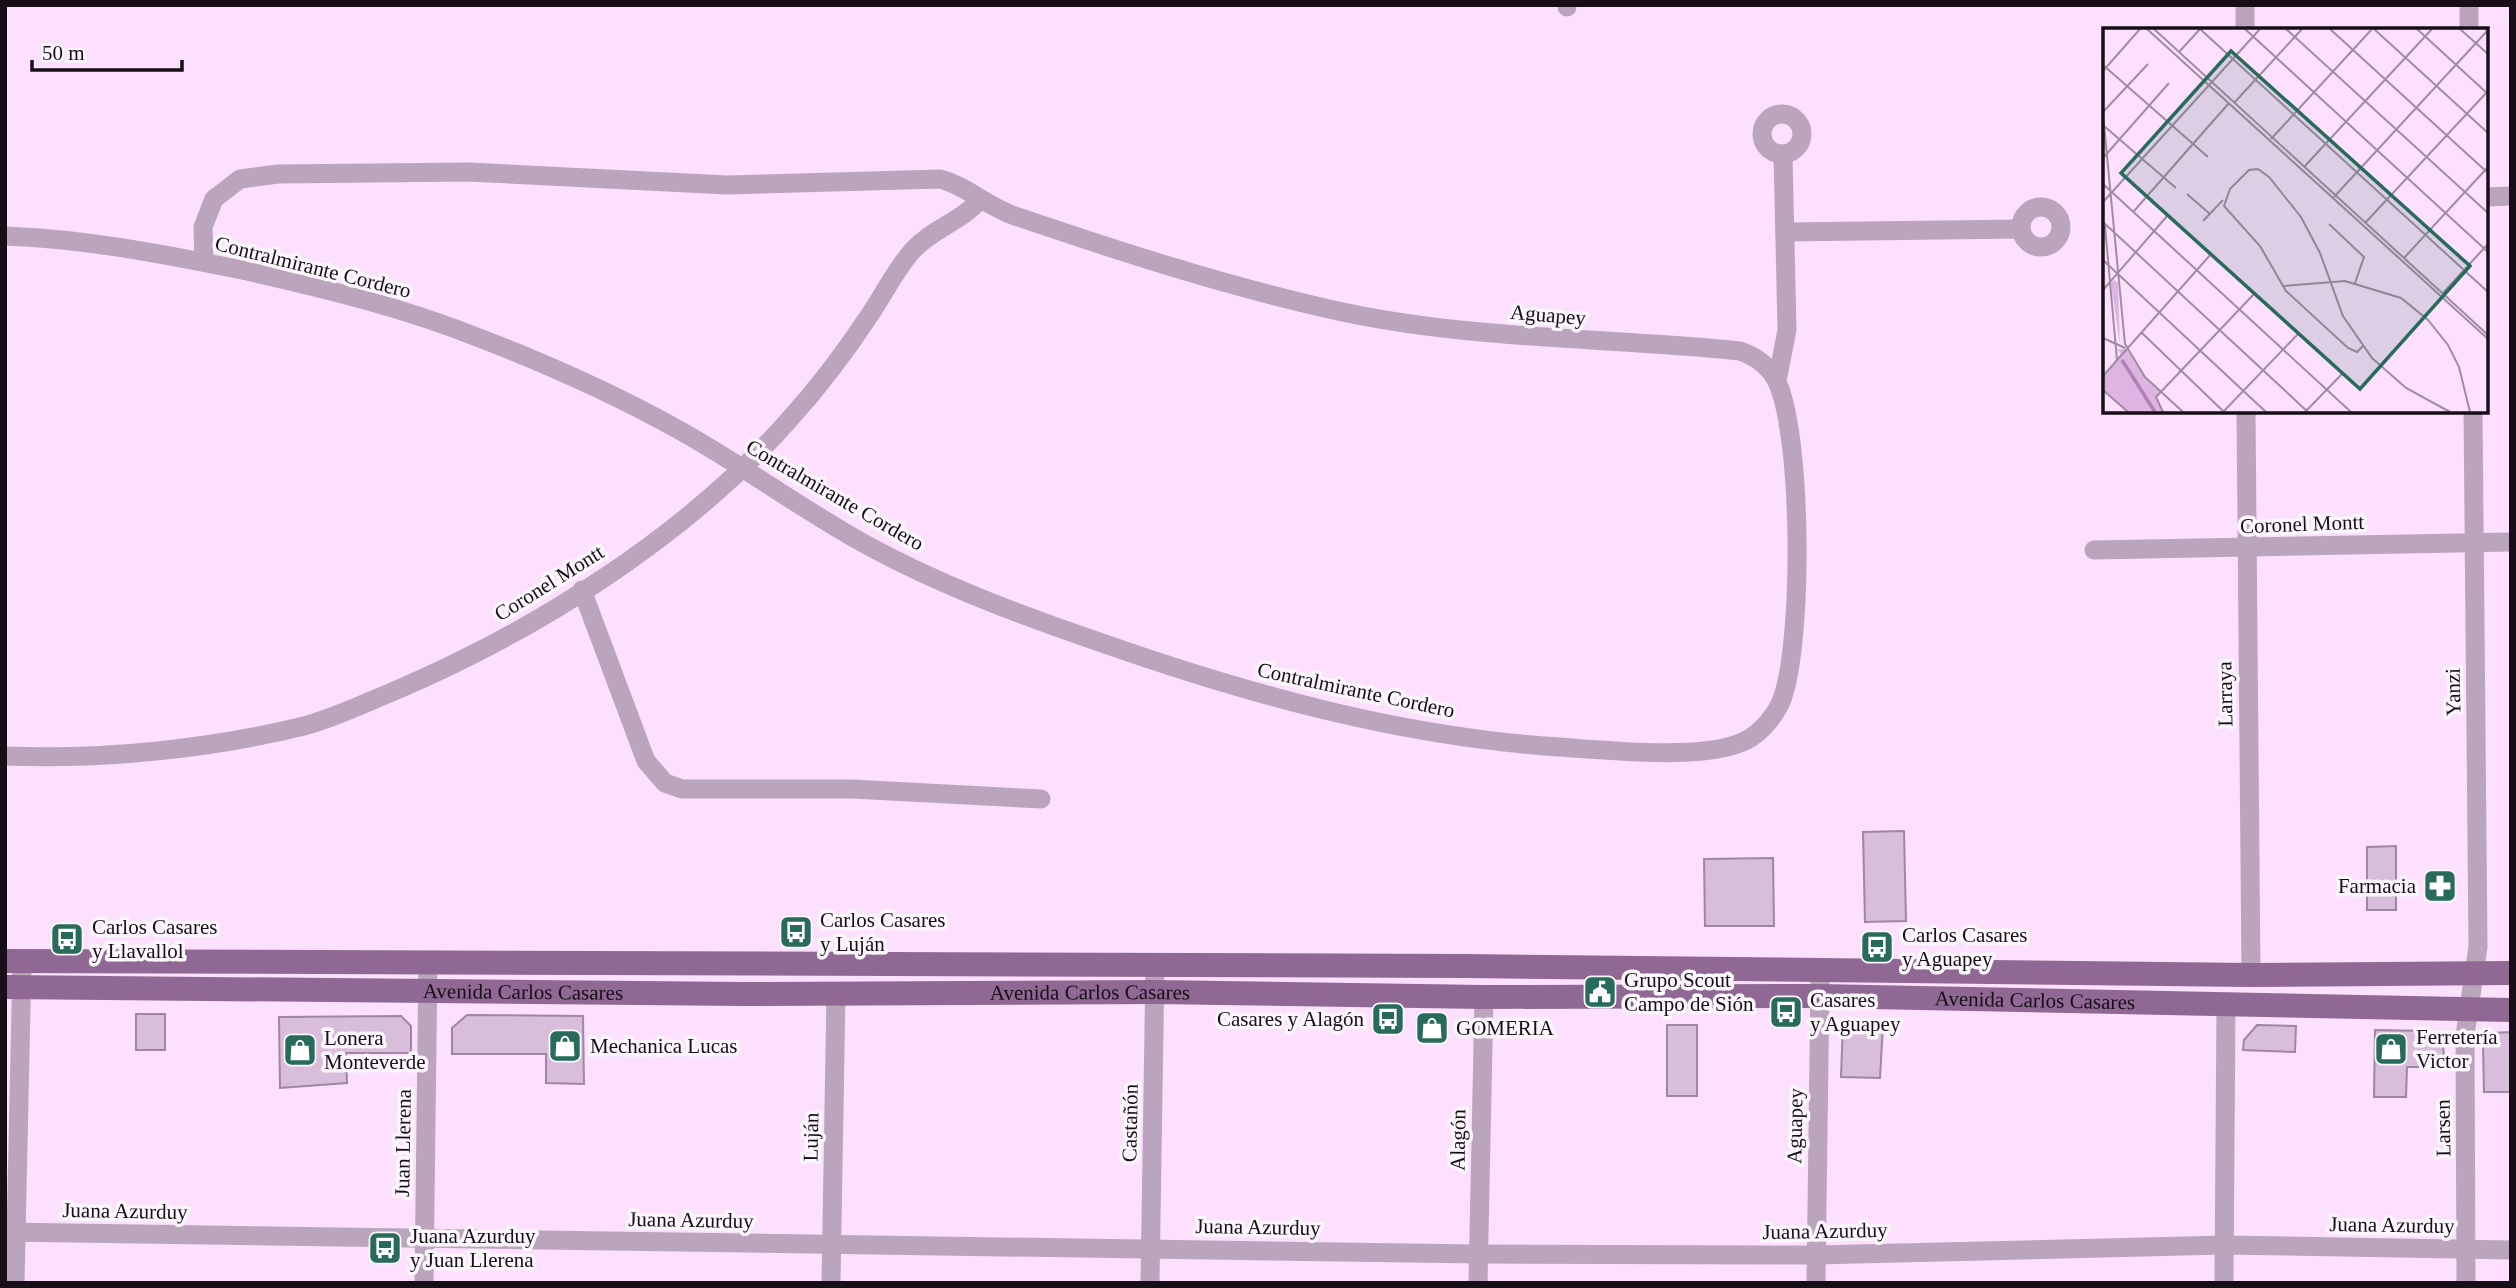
<svg xmlns="http://www.w3.org/2000/svg" width="2516" height="1288" viewBox="0 0 2516 1288" font-family="Georgia,serif">
  <style>
    .building { fill: #d8beda; stroke: #9f86a1; stroke-width: 2 }
    .lines { fill: none; stroke-linecap: round; stroke-linejoin: round }
    .minor { stroke: #baa5bc; stroke-width: 19 }
    .major { stroke: #8f6993; stroke-width: 24 }
    .labels { text-anchor: middle; dominant-baseline: central; stroke-width: 7; stroke-linejoin: round; paint-order: stroke }
    .street-label { font-size: 21px; fill: #170e18; stroke: #fbf6fc }
    .poi-label { font-size: 21px; fill: #170e18; stroke: #fbf6fc; text-anchor: start }
    .inset-river { fill: none; stroke: #b082b4; stroke-width: 3.5 }
    .inset-road { fill: none; stroke: #a08ca2; stroke-width: 2 }
    .view { fill: #296b5a; fill-opacity: 0.15; stroke: #296b5a; stroke-width: 3.5 }
    .inset-edge { fill: none; stroke: #170e18; stroke-width: 3.5 }
  </style>
  <rect width="100%" height="100%" fill="#fce0fe"/>
  <g class="building">
    <polygon points="1904,831 1906,921 1865,922 1863,832"/>
    <polygon points="2396,846 2396,910 2367,910 2367,847"/>
    <polygon points="1773,858 1774,926 1705,926 1704,859"/>
    <rect x="136" y="1014" width="29" height="36"/>
    <polygon points="467,1015 583,1016 584,1084 546,1083 546,1054 452,1054 452,1028"/>
    <polygon points="401,1016 411,1026 411,1053 346,1053 347,1083 280,1088 279,1017"/>
    <polygon points="1843,1023 1883,1025 1880,1078 1841,1077"/>
    <rect x="1667" y="1025" width="30" height="71"/>
    <polygon points="2257,1025 2296,1026 2295,1052 2243,1050 2244,1040"/>
    <polygon points="2375,1030 2427,1031 2427,1035 2442,1035 2445,1067 2407,1067 2406,1097 2374,1097"/>
    <polygon points="2511,1032 2511,1092 2484,1092 2483,1044 2488,1044 2488,1033"/>
  </g>
  <g class="lines">
    <g class="minor">
      <polyline points="2245,5 2245,30"/>
      <polyline points="2469,5 2469,30"/>
      <polyline points="1567,7 1567,5"/>
      <circle cx="1782" cy="134" r="20"/>
      <polyline points="2486,197 2511,196"/>
      <circle cx="2041" cy="227" r="20"/>
      <polyline points="1785,232 2021,229"/>
      <path d="M5,236c81,3 158,18 237,34 81,18 163,38 240,69 67,26 134,56 197,91 63,35 121,78 184,113 76,42 160,73 242,101 146,51 298,93 454,103 45,3 140,13 181,-4 17,-6 32,-23 40,-39 24,-52 23,-277 -5,-326 -8,-14 -21,-22 -35,-27 -137,-14 -276,-11 -411,-42 -106,-24 -211,-58 -314,-93 -27,-9 -50,-31 -75,-37l-213,6 -259,-13 -190,2 -38,5 -26,20 -11,28 1,35"/>
      <polyline points="1777,381 1787,330 1783,154"/>
      <polyline points="2246,411 2251,975"/>
      <polyline points="2094,550 2511,542"/>
      <polyline points="582,590 646,761 665,783 682,789 852,789 1041,799"/>
      <path d="M5,756c97,4 205,-7 299,-30 30,-8 59,-22 88,-34 142,-60 293,-155 396,-271 31,-34 58,-70 83,-108 14,-21 25,-44 42,-63 19,-21 47,-28 66,-49"/>
      <polyline points="5,1232 1478,1254 1816,1255 2225,1245 2511,1250"/>
      <polyline points="15,1283 22,961"/>
      <polyline points="424,1283 428,961"/>
      <polyline points="831,1283 836,993"/>
      <polyline points="1150,1283 1155,965"/>
      <polyline points="1478,1283 1484,997"/>
      <polyline points="1816,1283 1820,982"/>
      <polyline points="2224,1283 2226,1005"/>
      <polyline points="2466,1283 2465,1035 2478,947 2473,411"/>
    </g>
    <g class="major">
      <polyline points="5,961 1464,966 2251,975 2511,973"/>
      <path id="s1" d="M5,987l737,7 413,-2 329,5 335,-1 692,14"/>
    </g>
  </g>
  <defs>
    <symbol id="pharmacy-square" viewBox="-11 -11 22 22"><rect x="-9" y="-9" width="18" height="18" rx="4" fill="#296b5a" stroke="#fbf6fc"/><path d="M-2-6h4v4h4v4h-4v4h-4v-4h-4v-4h4Z" fill="#fff"/></symbol>
    <symbol id="bus-square" viewBox="-11 -11 22 22"><rect x="-9" y="-9" width="18" height="18" rx="4" fill="#296b5a" stroke="#fbf6fc"/><path d="M-5-6H5V4H4V6H2V4H-2V6H-4V4H-5ZM-3.5-4V0h7V-4ZM-3.5 1.2v1.5H-2V1.2ZM2 1.2v1.5H3.5V1.2Z" fill="#fff"/></symbol>
    <symbol id="civic-square" viewBox="-11 -11 22 22"><rect x="-9" y="-9" width="18" height="18" rx="4" fill="#296b5a" stroke="#fbf6fc"/><path d="M-.6-6.5H3V-4.5H.6V-3L4-1V1h2V6H-6V1h2V-1L-.6-3ZM-1.2 2.5V6h2.4V2.5Z" fill="#fff"/></symbol>
    <symbol id="shop-square" viewBox="-11 -11 22 22"><rect x="-9" y="-9" width="18" height="18" rx="4" fill="#296b5a" stroke="#fbf6fc"/><path d="M-5-2.5h2.3a2.7 3.5 0 0 1 5.4 0H5L5.5 6h-11ZM-1.5-2.5h3a1.5 2.3 0 0 0-3 0Z" fill="#fff"/></symbol>
  </defs>
  <g fill-rule="evenodd">
    <use href="#pharmacy-square" x="2421" y="867" width="38" height="38"/>
    <use href="#bus-square" x="777" y="913" width="38" height="38"/>
    <use href="#bus-square" x="48" y="920" width="38" height="38"/>
    <use href="#bus-square" x="1858" y="928" width="38" height="38"/>
    <use href="#civic-square" x="1581" y="973" width="38" height="38"/>
    <use href="#bus-square" x="1767" y="993" width="38" height="38"/>
    <use href="#bus-square" x="1369" y="1000" width="38" height="38"/>
    <use href="#shop-square" x="1413" y="1009" width="38" height="38"/>
    <use href="#shop-square" x="546" y="1027" width="38" height="38"/>
    <use href="#shop-square" x="2372" y="1030" width="38" height="38"/>
    <use href="#shop-square" x="281" y="1031" width="38" height="38"/>
    <use href="#bus-square" x="366" y="1229" width="38" height="38"/>
  </g>
  <g class="labels">
    <g class="street-label">
      <text transform="translate(313 267) rotate(14)">Contralmirante Cordero</text>
      <text transform="translate(1548 315) rotate(5)">Aguapey</text>
      <text transform="translate(835 495) rotate(30)">Contralmirante Cordero</text>
      <text transform="translate(2302 524) rotate(-2)">Coronel Montt</text>
      <text transform="translate(549 583) rotate(-32)">Coronel Montt</text>
      <text transform="translate(1356 690) rotate(12)">Contralmirante Cordero</text>
      <text transform="translate(2453 692) rotate(-91)">Yanzi</text>
      <text transform="translate(2225 694) rotate(-91)">Larraya</text>
      <text stroke="none"><textPath href="#s1" startOffset="518">Avenida Carlos Casares</textPath></text>
      <text stroke="none"><textPath href="#s1" startOffset="1085">Avenida Carlos Casares</textPath></text>
      <text stroke="none"><textPath href="#s1" startOffset="2030">Avenida Carlos Casares</textPath></text>
      <text transform="translate(1130 1123) rotate(-89)">Castañón</text>
      <text transform="translate(1795 1126) rotate(-89)">Aguapey</text>
      <text transform="translate(2443 1128) rotate(-91)">Larsen</text>
      <text transform="translate(811 1137) rotate(-89)">Luján</text>
      <text transform="translate(1458 1140) rotate(-89)">Alagón</text>
      <text transform="translate(403 1143) rotate(-89)">Juan Llerena</text>
      <text transform="translate(125 1211) rotate(1)">Juana Azurduy</text>
      <text transform="translate(691 1220) rotate(1)">Juana Azurduy</text>
      <text transform="translate(2392 1225) rotate(1)">Juana Azurduy</text>
      <text transform="translate(1258 1227) rotate(1)">Juana Azurduy</text>
      <text transform="translate(1825 1231) rotate(-1)">Juana Azurduy</text>
    </g>
    <g class="poi-label">
      <text x="2416" y="886" text-anchor="end">Farmacia</text>
      <text x="820" y="920">Carlos Casares<tspan x="820" dy="24">y Luján</tspan></text>
      <text x="92" y="927">Carlos Casares<tspan x="92" dy="24">y Llavallol</tspan></text>
      <text x="1902" y="935">Carlos Casares<tspan x="1902" dy="24">y Aguapey</tspan></text>
      <text x="1624" y="980">Grupo Scout<tspan x="1624" dy="24">Campo de Sión</tspan></text>
      <text x="1810" y="1000">Casares<tspan x="1810" dy="24">y Aguapey</tspan></text>
      <text x="1364" y="1019" text-anchor="end">Casares y Alagón</text>
      <text x="1456" y="1028">GOMERIA</text>
      <text x="2416" y="1037">Ferretería<tspan x="2416" dy="24">Victor</tspan></text>
      <text x="324" y="1038">Lonera<tspan x="324" dy="24">Monteverde</tspan></text>
      <text x="590" y="1046">Mechanica Lucas</text>
      <text x="410" y="1236">Juana Azurduy<tspan x="410" dy="24">y Juan Llerena</tspan></text>
    </g>
  </g>
  <g transform="translate(2103 28)">
    <rect width="385" height="385" fill="#fce0fe"/>
    <path d="M11,252l4,3 2,62 -9,-62zM14,321h10l16,26 18,17 -5,5 7,15h-35l-25,-22v-14l18,-22z" fill="#deb5e2"/>
    <path class="inset-river" d="M19,332l33,52"/>
    <path class="inset-road" d="M44,1l341,310M51,1l334,306M97,1l288,263M142,1l243,223M183,1l202,184M227,1l158,144M271,1l114,104M314,1l71,65M357,1l28,25M76,24l21,-23M0,37l105,92M0,43l37,-42M131,75l68,-74M0,84l45,-48M0,86l22,230 20,33 38,35M1,98l72,62M168,111l101,-110M0,130l66,-75M201,139l128,-138M0,156l248,228M84,166l23,20M231,169l154,-167M0,174l157,-173M31,183l95,-108M100,193l20,-21M0,194l205,190M262,195l123,-132M226,196l35,33 -9,26M2,198l12,134M301,230l84,-91M0,232l163,152M181,258l61,-5 56,17 27,22 20,25 11,22 11,45M0,262l65,-75M339,266l46,-50M39,305l82,79M0,310l22,10M260,318l-6,6 -9,-4 -62,-57 -26,-45 -36,-40 6,-17 19,-19 9,-1 11,8 32,40 19,36 23,63 29,42 34,30 44,24M0,348l108,-122M0,362l25,22M60,384l-7,-15 98,-103M120,384l75,-78M202,384l37,-38"/>
    <path class="view" d="M128,23l239,215 -110,123 -239,-216z"/>
    <rect width="385" height="385" class="inset-edge"/>
  </g>
  <rect width="2516" height="1288" fill="none" stroke="#170e18" stroke-width="14"/>
  <path d="M32 60v10h150v-10" fill="none" stroke="#170e18" stroke-width="3.5"/>
  <text x="42" y="60" font-size="21" fill="#170e18" stroke="#fbf6fc" stroke-width="5" paint-order="stroke">50 m</text>
</svg>
